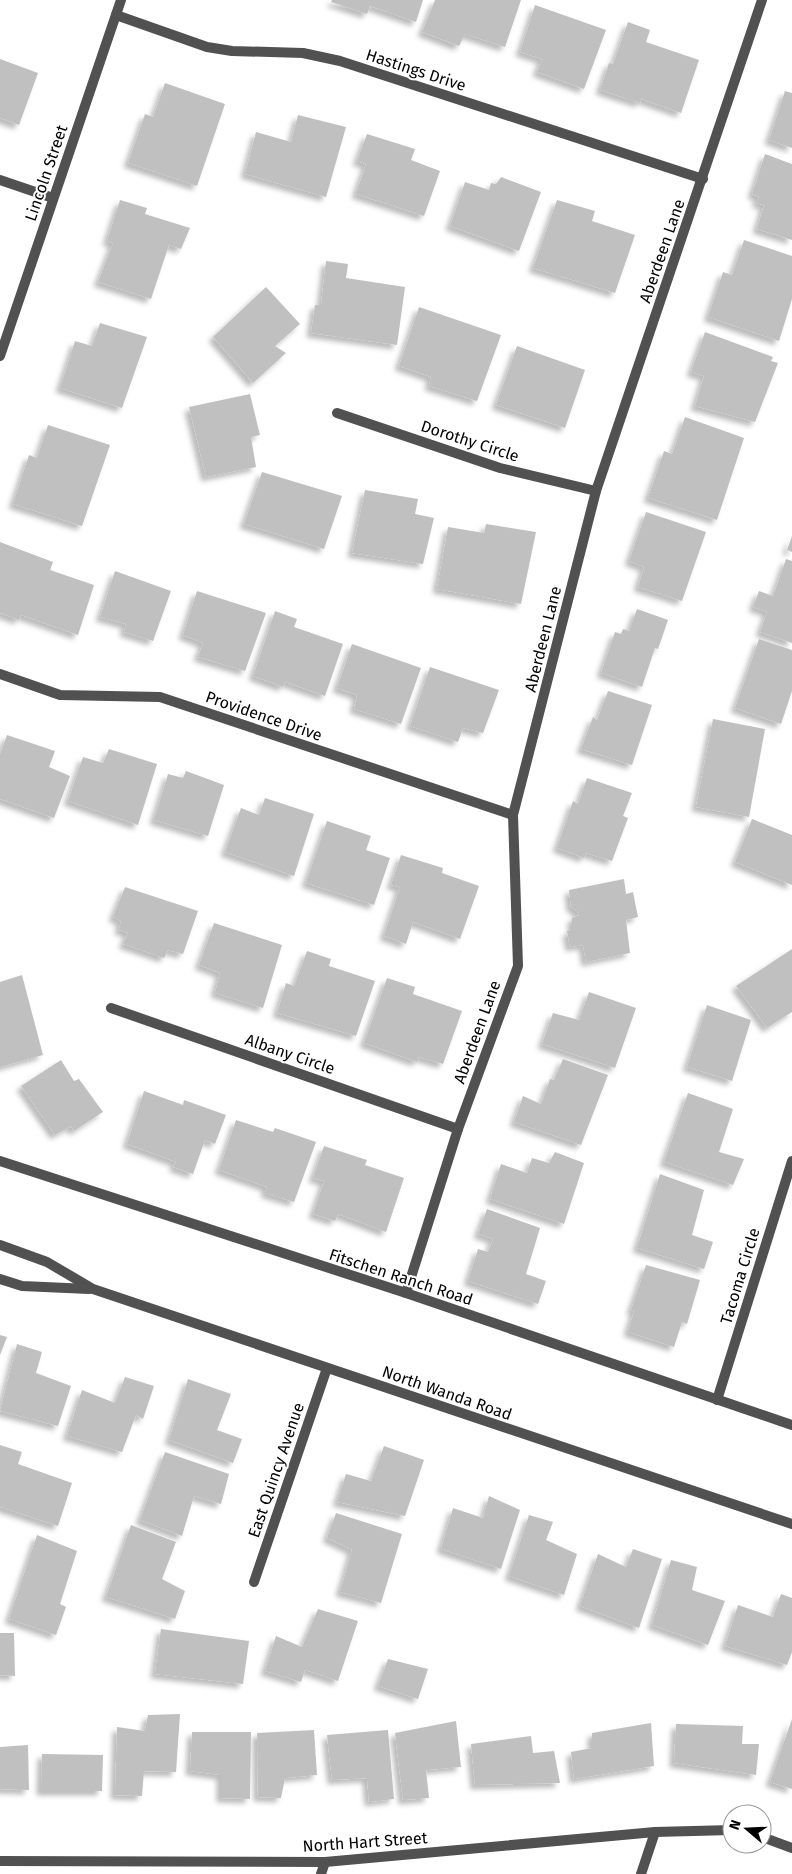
<svg xmlns="http://www.w3.org/2000/svg" width="792" height="1874" viewBox="0 0 792 1874" font-family="'Fira Sans',sans-serif">
  <style>
    .building { fill: #c0c0c0; filter: url(#shadow) }
    .lines { fill: none; stroke-linecap: round; stroke-linejoin: round }
    .minor { stroke: #515151; stroke-width: 10 }
    .tertiary { stroke: #515151; stroke-width: 10 }
    .labels { text-anchor: middle; dominant-baseline: central; stroke-width: 4; stroke-linejoin: round; paint-order: stroke }
    .street-label { font-size: 16px; fill: #000; stroke: #fff }
  </style>
  <defs>
    <filter id="shadow"><feDropShadow dx="-4.5" dy="4.5" stdDeviation="2.5" flood-color="#0004"/></filter>
  </defs>
  <rect width="100%" height="100%" fill="#fff"/>
  <g class="building">
    <polygon points="332,0 423,0 416,22 370,6 367,14 331,2"/>
    <polygon points="435,0 521,0 505,47 465,34 459,46 422,32"/>
    <polygon points="535,5 606,30 584,89 537,72 542,59 520,52"/>
    <polygon points="628,22 650,30 646,42 699,60 681,113 641,99 640,103 600,90 609,63 613,64"/>
    <polygon points="0,59 38,73 19,125 0,118"/>
    <polygon points="165,83 225,104 197,186 128,163 145,114 153,117"/>
    <polygon points="785,91 792,93 792,148 769,140"/>
    <polygon points="298,115 346,127 326,197 245,174 256,132 291,142"/>
    <polygon points="367,134 415,149 411,160 440,171 424,216 356,194 366,164 357,161"/>
    <polygon points="765,154 792,164 792,240 757,229 764,205 756,203 759,197 752,194"/>
    <polygon points="501,177 541,192 519,251 450,226 465,182 489,190 491,183 496,184"/>
    <polygon points="120,200 147,208 145,214 190,228 181,249 169,245 151,299 98,282 113,243 107,241"/>
    <polygon points="557,200 595,211 592,221 635,235 615,293 533,268"/>
    <polygon points="744,240 792,256 792,299 779,341 708,317 723,272 732,275"/>
    <polygon points="326,261 348,264 346,278 405,287 397,345 311,333 315,305 321,305"/>
    <polygon points="266,287 300,324 275,346 286,353 253,383 213,337"/>
    <polygon points="419,307 501,335 477,401 429,386 431,377 399,366"/>
    <polygon points="100,323 147,337 122,408 60,388 75,341 92,346"/>
    <polygon points="705,332 773,357 771,361 778,363 755,422 695,406 704,376 691,372"/>
    <polygon points="517,346 585,370 565,428 496,405"/>
    <polygon points="250,394 260,435 251,437 256,467 206,477 189,407"/>
    <polygon points="685,417 744,438 717,520 648,498 664,451 672,454"/>
    <polygon points="48,425 110,445 82,526 13,504 29,455 37,458"/>
    <polygon points="262,472 342,496 324,549 244,524"/>
    <polygon points="365,490 418,499 415,514 434,518 423,564 352,553"/>
    <polygon points="646,512 706,532 682,601 638,587 644,567 629,561"/>
    <polygon points="486,524 536,532 521,604 437,589 448,527 484,533"/>
    <polygon points="792,536 792,552 787,550"/>
    <polygon points="0,542 53,562 50,570 94,585 78,635 21,615 19,620 0,613"/>
    <polygon points="786,559 792,561 792,643 760,632 767,612 753,607 759,591 773,596"/>
    <polygon points="115,571 171,591 153,641 124,632 126,624 100,617"/>
    <polygon points="197,591 266,613 245,671 198,657 203,643 183,635"/>
    <polygon points="637,609 668,620 658,649 655,648 642,687 601,673 615,632 621,634 623,629 629,631"/>
    <polygon points="275,611 297,619 294,627 343,644 325,696 285,682 283,687 253,676"/>
    <polygon points="759,639 792,650 792,691 781,724 735,708"/>
    <polygon points="352,644 421,668 401,724 354,709 357,695 337,688"/>
    <polygon points="430,667 499,690 483,733 463,728 458,742 410,726"/>
    <polygon points="608,691 652,705 632,765 581,749 593,717 597,720"/>
    <polygon points="713,719 765,729 749,817 696,807"/>
    <polygon points="7,735 55,751 49,767 70,776 54,818 0,799 0,754"/>
    <polygon points="109,749 157,764 138,825 68,801 83,757 103,763"/>
    <polygon points="186,771 224,785 208,836 154,820 168,774 183,778"/>
    <polygon points="587,778 632,793 623,816 628,818 612,861 586,853 584,858 557,848 573,801 578,804"/>
    <polygon points="265,798 314,814 294,876 225,852 241,808 259,815"/>
    <polygon points="752,819 792,835 792,885 735,862"/>
    <polygon points="327,821 371,836 366,850 390,858 374,905 306,883"/>
    <polygon points="401,855 443,868 442,873 479,886 460,939 413,922 406,944 384,936 400,887 391,885"/>
    <polygon points="624,879 626,894 633,892 638,917 626,920 630,953 586,962 583,945 570,947 567,931 572,931 572,918 579,915 577,911 571,907 569,890"/>
    <polygon points="125,887 198,911 183,954 168,950 164,958 123,944 128,933 119,930 121,921 113,917"/>
    <polygon points="214,923 282,945 263,1008 215,993 220,973 199,965"/>
    <polygon points="792,949 792,1012 767,1028 736,986"/>
    <polygon points="307,951 331,959 329,966 375,981 356,1036 277,1013 286,983 294,986"/>
    <polygon points="22,975 43,1055 0,1067 0,982"/>
    <polygon points="387,978 415,987 413,994 462,1011 443,1064 419,1057 417,1062 364,1043"/>
    <polygon points="589,992 636,1008 615,1068 542,1044 553,1013 579,1020"/>
    <polygon points="707,1005 751,1020 732,1081 687,1067"/>
    <polygon points="563,1059 608,1075 581,1145 514,1122 523,1096 541,1104 550,1079 554,1080"/>
    <polygon points="61,1060 74,1081 79,1079 103,1112 74,1131 71,1126 55,1135 21,1086"/>
    <polygon points="144,1091 183,1105 184,1100 226,1115 215,1144 205,1140 193,1174 173,1167 176,1162 127,1144"/>
    <polygon points="688,1093 733,1109 719,1152 744,1159 733,1185 664,1162"/>
    <polygon points="236,1120 273,1132 275,1128 316,1142 294,1202 265,1193 267,1187 219,1170"/>
    <polygon points="324,1146 367,1160 365,1165 404,1178 386,1232 338,1214 335,1221 313,1214 324,1181 313,1178"/>
    <polygon points="555,1152 584,1163 564,1224 490,1199 501,1164 527,1173 532,1158 549,1163"/>
    <polygon points="660,1174 704,1190 692,1235 713,1242 704,1269 637,1248"/>
    <polygon points="487,1209 540,1228 526,1274 546,1281 538,1304 468,1281 478,1249 488,1252 493,1239 478,1234"/>
    <polygon points="646,1265 700,1280 687,1324 682,1322 674,1347 628,1332 634,1311 631,1310"/>
    <polygon points="0,1335 7,1337 0,1355"/>
    <polygon points="17,1344 42,1352 36,1373 71,1386 58,1426 0,1411"/>
    <polygon points="125,1377 154,1386 143,1419 136,1415 122,1452 67,1436 82,1390 115,1403"/>
    <polygon points="188,1379 231,1394 217,1430 242,1439 233,1463 169,1440"/>
    <polygon points="0,1445 22,1452 18,1464 72,1483 58,1526 0,1507"/>
    <polygon points="384,1446 424,1460 405,1516 337,1502 346,1474 371,1481"/>
    <polygon points="165,1452 229,1474 221,1504 194,1496 182,1536 140,1520"/>
    <polygon points="489,1496 520,1510 501,1569 441,1549 453,1508 483,1518"/>
    <polygon points="336,1513 402,1534 381,1603 340,1592 352,1550 327,1538"/>
    <polygon points="529,1515 553,1522 546,1540 577,1554 564,1595 509,1576"/>
    <polygon points="131,1525 176,1542 162,1579 185,1591 175,1619 106,1597"/>
    <polygon points="37,1535 77,1551 60,1604 66,1607 56,1635 9,1619"/>
    <polygon points="633,1549 662,1559 639,1628 580,1606 598,1554 626,1567"/>
    <polygon points="671,1560 697,1567 692,1590 725,1601 708,1645 652,1625"/>
    <polygon points="781,1594 792,1598 792,1652 787,1665 725,1646 738,1605 773,1617"/>
    <polygon points="318,1609 358,1621 338,1681 305,1670 301,1682 265,1671 276,1636 302,1647"/>
    <polygon points="161,1629 249,1641 243,1684 155,1674"/>
    <polygon points="0,1633 14,1633 15,1676 0,1675"/>
    <polygon points="388,1659 428,1669 418,1699 378,1686"/>
    <polygon points="180,1714 176,1772 144,1771 142,1796 115,1795 117,1727 145,1731 148,1715"/>
    <polygon points="792,1719 792,1789 770,1782"/>
    <polygon points="456,1721 461,1767 426,1770 429,1798 403,1800 395,1733"/>
    <polygon points="651,1723 654,1766 574,1779 571,1752 592,1748 592,1733"/>
    <polygon points="676,1724 743,1726 742,1744 759,1744 756,1775 674,1763"/>
    <polygon points="314,1730 317,1775 285,1778 281,1798 258,1797 257,1733"/>
    <polygon points="388,1730 394,1799 369,1802 367,1778 332,1780 327,1735"/>
    <polygon points="192,1732 251,1732 250,1799 221,1798 221,1775 190,1771"/>
    <polygon points="531,1736 533,1753 554,1751 560,1783 475,1785 471,1744"/>
    <polygon points="28,1745 29,1790 0,1789 0,1747"/>
    <polygon points="42,1754 103,1755 102,1791 41,1791"/>
  </g>
  <g class="lines">
    <g class="minor">
      <polyline points="116,15 207,47 232,51 303,53 340,61 703,179"/>
      <polyline points="0,180 53,198"/>
      <polyline points="337,413 500,468 596,491"/>
      <polyline points="0,674 60,695 160,697 513,815"/>
      <polyline points="111,1008 458,1129"/>
      <polyline points="0,1161 406,1293 792,1425"/>
      <polyline points="406,1293 458,1129 518,966 513,815 596,491 762,0"/>
      <polyline points="717,1400 792,1161"/>
      <polyline points="254,1582 327,1368"/>
      <polyline points="762,1837 792,1848"/>
      <polyline points="0,1861 325,1862 655,1832 732,1830"/>
      <polyline points="321,1874 325,1862"/>
      <polyline points="641,1874 655,1832"/>
    </g>
    <g class="tertiary">
      <polyline points="0,356 121,0"/>
      <polyline points="0,1245 47,1262 93,1289 792,1524"/>
      <polyline points="0,1279 22,1286 89,1289"/>
    </g>
  </g>
  <g class="labels">
    <g class="street-label">
      <text transform="translate(416 70) rotate(18)">Hastings Drive</text>
      <text transform="translate(46 173) rotate(-71)">Lincoln Street</text>
      <text transform="translate(662 251) rotate(-71)">Aberdeen Lane</text>
      <text transform="translate(470 441) rotate(18)">Dorothy Circle</text>
      <text transform="translate(543 639) rotate(-76)">Aberdeen Lane</text>
      <text transform="translate(264 716) rotate(19)">Providence Drive</text>
      <text transform="translate(477 1032) rotate(-70)">Aberdeen Lane</text>
      <text transform="translate(290 1054) rotate(19)">Albany Circle</text>
      <text transform="translate(740 1276) rotate(-73)">Tacoma Circle</text>
      <text transform="translate(401 1277) rotate(18)">Fitschen Ranch Road</text>
      <text transform="translate(447 1393) rotate(19)">North Wanda Road</text>
      <text transform="translate(276 1470) rotate(-71)">East Quincy Avenue</text>
      <text transform="translate(365 1842) rotate(-4)">North Hart Street</text>
    </g>
  </g>
  <g transform="translate(747 1829) rotate(289)"><circle r="24" fill="#ffffff" stroke="#999999"/>
  <path d="M0-4L9 19L0 12L-9 19Z" fill="#000000"/>
  <text y="-8" font-size="14" font-weight="bold" text-anchor="middle" fill="#000000">N</text>
  </g>
</svg>
